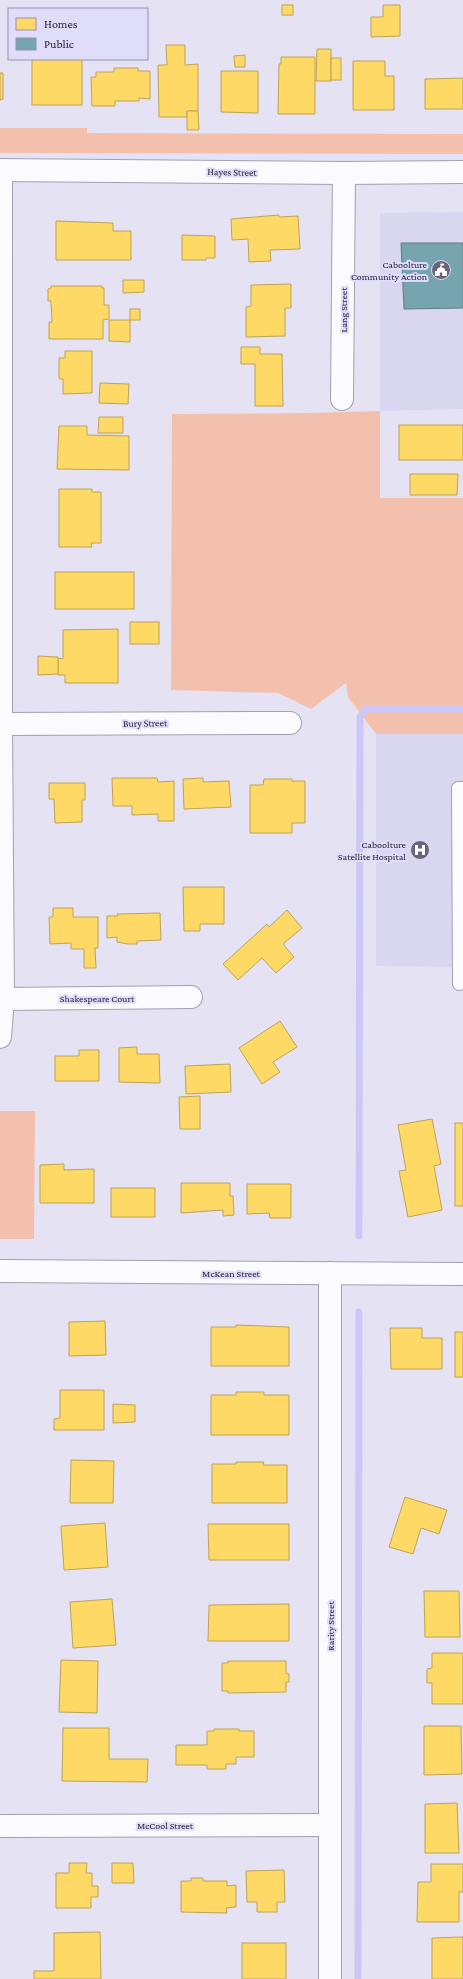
<svg xmlns="http://www.w3.org/2000/svg" width="463" height="1979" viewBox="0 0 463 1979" font-family="'Crimson Pro',serif">
  <style>
    .built { fill: #d9d7ef }
    .green { fill: #f3c0ad }
    .homes { fill: #ffd966; stroke: #bda259 }
    .public { fill: #76a5af; stroke: #5d7d8c }
    .lines { fill: none; stroke-linecap: round; stroke-linejoin: round }
    .stream { stroke: #ccc7f7; stroke-width: 7 }
    .lane-casing { stroke: #a29fb2; stroke-width: 14 }
    .street-casing { stroke: #a29fb2; stroke-width: 24 }
    .secondary-casing { stroke: #a29fb2; stroke-width: 24 }
    .lane { stroke: #fbfbfd; stroke-width: 12 }
    .street { stroke: #fbfbfd; stroke-width: 22 }
    .secondary { stroke: #fbfbfd; stroke-width: 22 }
    .labels { text-anchor: middle; dominant-baseline: central; stroke-width: 4; stroke-linejoin: round; paint-order: stroke }
    .street-label { font-size: 10px; fill: #24213b; stroke: #dfddf9 }
    .poi-label { font-size: 10px; fill: #24213b; stroke: #dfddf9; text-anchor: end }
  </style>
  <rect width="100%" height="100%" fill="#e5e3f3"/>
  <g class="built">
    <polygon points="463,212 463,409 380,411 380,213"/>
    <polygon points="376,734 463,734 463,967 376,966"/>
  </g>
  <g class="green">
    <polygon points="0,128 87,128 87,133 463,134 463,154 0,153"/>
    <polygon points="380,411 380,498 463,498 463,734 376,734 348,697 346,683 311,709 278,693 171,690 172,414 308,413"/>
    <polygon points="0,1111 35,1111 34,1239 0,1239"/>
  </g>
  <g class="homes">
    <rect x="282" y="5" width="11" height="10"/>
    <polygon points="383,5 400,5 400,36 371,37 371,17 383,17"/>
    <polygon points="166,45 185,45 185,65 198,64 198,111 187,111 187,117 159,117 158,65 167,65"/>
    <polygon points="317,49 331,49 331,81 316,81"/>
    <polygon points="245,55 245,67 235,67 234,56"/>
    <polygon points="281,57 315,57 315,114 278,114 279,64 281,64"/>
    <rect x="331" y="58" width="10" height="22"/>
    <rect x="32" y="59" width="50" height="46"/>
    <polygon points="353,61 385,61 385,76 394,76 394,110 353,110"/>
    <polygon points="114,68 138,68 138,71 150,71 150,99 139,98 139,101 115,101 115,106 92,106 91,77 96,77 96,72 114,72"/>
    <polygon points="221,71 258,71 258,113 221,112"/>
    <polygon points="0,73 3,73 3,99 0,100"/>
    <polygon points="463,78 463,109 425,109 425,79"/>
    <polygon points="187,111 198,111 199,130 187,130"/>
    <polygon points="279,215 279,217 298,216 300,249 270,250 271,261 249,262 248,239 232,240 231,219"/>
    <polygon points="56,221 113,223 113,231 131,231 131,260 56,260"/>
    <polygon points="182,235 215,236 215,258 206,258 206,260 182,260"/>
    <polygon points="123,280 144,280 144,292 123,293"/>
    <polygon points="291,284 291,308 285,308 285,336 246,337 246,307 251,306 251,285"/>
    <polygon points="51,286 102,286 102,288 104,288 104,305 109,305 109,319 103,320 103,339 49,339 49,322 52,322 51,301 48,301 48,289 51,288"/>
    <rect x="130" y="309" width="10" height="11"/>
    <polygon points="109,320 130,320 130,342 109,341"/>
    <polygon points="241,347 260,347 260,354 282,354 283,406 255,406 255,364 241,364"/>
    <polygon points="65,351 92,351 92,393 63,394 63,379 59,379 59,358 65,358"/>
    <polygon points="100,383 129,384 128,404 99,403"/>
    <polygon points="99,417 123,417 123,433 98,433"/>
    <rect x="399" y="425" width="64" height="35"/>
    <polygon points="59,426 87,426 87,435 129,436 129,470 57,469"/>
    <polygon points="410,474 458,474 457,495 410,495"/>
    <polygon points="59,489 92,489 92,492 101,492 101,543 91,543 92,547 59,547"/>
    <rect x="55" y="572" width="79" height="37"/>
    <rect x="130" y="622" width="29" height="22"/>
    <polygon points="118,629 118,683 65,683 65,675 58,675 58,658 63,659 63,630"/>
    <polygon points="38,656 58,657 58,674 38,675"/>
    <polygon points="112,778 157,778 158,782 174,781 174,821 158,821 158,814 132,815 132,806 113,806"/>
    <polygon points="203,778 203,782 229,781 231,807 184,809 183,779"/>
    <polygon points="264,779 292,779 292,781 305,781 305,823 292,823 292,833 250,833 250,785 263,785"/>
    <polygon points="49,783 85,783 85,800 82,800 82,822 55,823 54,799 49,799"/>
    <polygon points="183,887 224,887 224,924 200,924 200,931 184,931"/>
    <polygon points="53,908 73,908 73,917 98,917 98,948 95,948 96,968 84,968 84,949 71,949 71,943 50,944 49,917 53,917"/>
    <polygon points="287,910 302,928 283,944 294,957 276,973 262,958 238,980 223,964 267,924 269,927"/>
    <polygon points="160,913 161,940 137,941 137,944 128,944 117,942 117,937 107,938 107,916 118,916 117,914"/>
    <polygon points="280,1021 297,1047 273,1062 280,1072 262,1084 239,1048"/>
    <polygon points="137,1047 137,1054 159,1054 160,1083 119,1082 119,1048"/>
    <polygon points="79,1050 99,1050 99,1081 55,1081 55,1056 79,1056"/>
    <polygon points="230,1064 231,1092 186,1094 185,1066"/>
    <polygon points="200,1096 200,1129 180,1129 179,1097"/>
    <polygon points="432,1119 441,1164 434,1166 442,1210 408,1217 399,1171 406,1170 398,1125"/>
    <rect x="455" y="1123" width="8" height="83"/>
    <polygon points="64,1164 64,1170 94,1169 94,1203 40,1203 40,1165"/>
    <polygon points="181,1183 230,1183 230,1196 233,1196 234,1215 223,1216 223,1210 181,1213"/>
    <polygon points="247,1184 291,1184 291,1218 270,1218 269,1213 247,1214"/>
    <rect x="111" y="1188" width="44" height="29"/>
    <polygon points="105,1321 106,1355 69,1356 69,1322"/>
    <polygon points="236,1325 289,1327 289,1366 211,1366 211,1327 236,1327"/>
    <polygon points="390,1328 422,1328 422,1338 442,1338 442,1369 391,1369"/>
    <rect x="455" y="1332" width="8" height="45"/>
    <polygon points="60,1390 104,1390 104,1430 54,1430 54,1419 60,1418"/>
    <polygon points="236,1392 264,1392 264,1395 289,1395 289,1435 211,1435 211,1395 236,1395"/>
    <polygon points="113,1404 135,1405 135,1422 113,1423"/>
    <polygon points="71,1460 114,1461 113,1503 70,1503"/>
    <polygon points="236,1462 264,1462 263,1465 287,1465 287,1503 212,1503 212,1464 236,1464"/>
    <polygon points="405,1497 447,1510 439,1534 421,1528 413,1554 389,1547"/>
    <polygon points="105,1523 108,1567 64,1570 61,1526"/>
    <polygon points="208,1524 289,1524 289,1560 209,1560"/>
    <polygon points="424,1591 459,1591 460,1637 425,1637"/>
    <polygon points="112,1599 116,1645 73,1648 70,1602"/>
    <polygon points="289,1604 289,1641 208,1641 209,1605"/>
    <polygon points="432,1653 463,1653 463,1704 432,1704 432,1683 427,1683 427,1669 432,1668"/>
    <polygon points="61,1660 98,1661 97,1713 59,1712"/>
    <polygon points="228,1661 286,1661 286,1673 289,1674 289,1682 286,1682 286,1692 228,1693 228,1691 222,1691 222,1663 228,1663"/>
    <polygon points="424,1726 461,1726 462,1774 424,1775"/>
    <polygon points="63,1728 109,1728 109,1759 148,1759 147,1782 62,1781"/>
    <polygon points="214,1729 239,1729 239,1731 254,1731 254,1757 236,1757 236,1764 226,1764 226,1769 207,1769 207,1765 176,1765 176,1745 207,1745 207,1731 214,1731"/>
    <polygon points="457,1803 459,1853 425,1853 425,1804"/>
    <polygon points="69,1863 87,1863 86,1873 92,1873 92,1886 98,1886 98,1897 91,1897 91,1908 56,1908 56,1873 69,1873"/>
    <polygon points="112,1863 133,1863 134,1883 112,1883"/>
    <polygon points="431,1864 463,1864 463,1892 459,1892 459,1922 417,1922 418,1882 431,1882"/>
    <polygon points="284,1870 285,1902 277,1902 277,1912 257,1912 257,1902 247,1902 246,1871"/>
    <polygon points="191,1878 203,1878 203,1881 227,1881 227,1886 236,1885 236,1907 226,1908 227,1913 181,1912 181,1881 191,1881"/>
    <polygon points="100,1932 101,1979 34,1979 34,1971 54,1971 54,1933"/>
    <polygon points="463,1937 463,1979 432,1979 432,1938"/>
    <rect x="242" y="1943" width="44" height="36"/>
  </g>
  <polygon class="public" points="401,243 463,243 463,308 404,309"/>
  <g class="lines">
    <g class="stream">
      <polyline points="359,1236 360,717 366,709 463,709"/>
      <polyline points="358,1979 359,1312"/>
    </g>
    <defs>
      <polyline id="lane" points="459,984 458,788 463,788"/>
      <g id="street">
        <polyline points="0,170 344,173 463,172"/>
        <polyline points="342,399 344,173"/>
        <polyline points="1,724 290,723"/>
        <polyline points="3,999 191,997"/>
        <polyline points="0,1037 3,999 1,724 1,170"/>
        <polyline points="0,1826 330,1825"/>
        <polyline points="330,1979 330,1273"/>
      </g>
      <polyline id="secondary" points="0,1271 463,1274"/>
    </defs>
    <use href="#lane" class="lane-casing"/>
    <use href="#street" class="street-casing"/>
    <use href="#secondary" class="secondary-casing"/>
    <use href="#lane" class="lane"/>
    <use href="#street" class="street"/>
    <use href="#secondary" class="secondary"/>
  </g>
  <defs>
    <symbol id="civic-disc" viewBox="-11 -11 22 22"><circle r="9.5" fill="#68657b" stroke="#dfddf9"/><path d="M-.6-6.5H3V-4.5H.6V-3L4-1V1h2V6H-6V1h2V-1L-.6-3ZM-1.2 2.5V6h2.4V2.5Z" fill="#fff"/></symbol>
    <symbol id="hospital-disc" viewBox="-11 -11 22 22"><circle r="9.5" fill="#68657b" stroke="#dfddf9"/><path d="M-5-5h3v3.5h4V-5h3V5h-3V1.5h-4V5h-3Z" fill="#fff"/></symbol>
  </defs>
  <g fill-rule="evenodd">
    <use href="#civic-disc" x="430" y="259" width="22" height="22"/>
    <use href="#hospital-disc" x="409" y="839" width="22" height="22"/>
  </g>
  <g class="labels">
    <g class="street-label">
      <text transform="translate(232 172) rotate(1)">Hayes Street</text>
      <text transform="translate(343 310) rotate(-90)">Lang Street</text>
      <text transform="translate(145 723) rotate(-1)">Bury Street</text>
      <text x="97" y="998">Shakespeare Court</text>
      <text x="231" y="1273">McKean Street</text>
      <text transform="translate(330 1626) rotate(-90)">Rarity Street</text>
      <text x="165" y="1825">McCool Street</text>
    </g>
    <g class="poi-label">
      <text x="427" y="264">Caboolture<tspan x="427" dy="12">Community Action</tspan></text>
      <text x="406" y="844">Caboolture<tspan x="406" dy="12">Satellite Hospital</tspan></text>
    </g>
  </g>
  <rect x="8" y="8" width="140" height="52" fill="#dfddf9" stroke="#9492ad"/>
  <rect x="16" y="18" width="20" height="12" fill="#ffd966" stroke="#9492ad"/>
  <text x="44" y="28" font-size="12" fill="#24213b">Homes</text>
  <rect x="16" y="38" width="20" height="12" fill="#76a5af" stroke="#9492ad"/>
  <text x="44" y="48" font-size="12" fill="#24213b">Public</text>
</svg>
